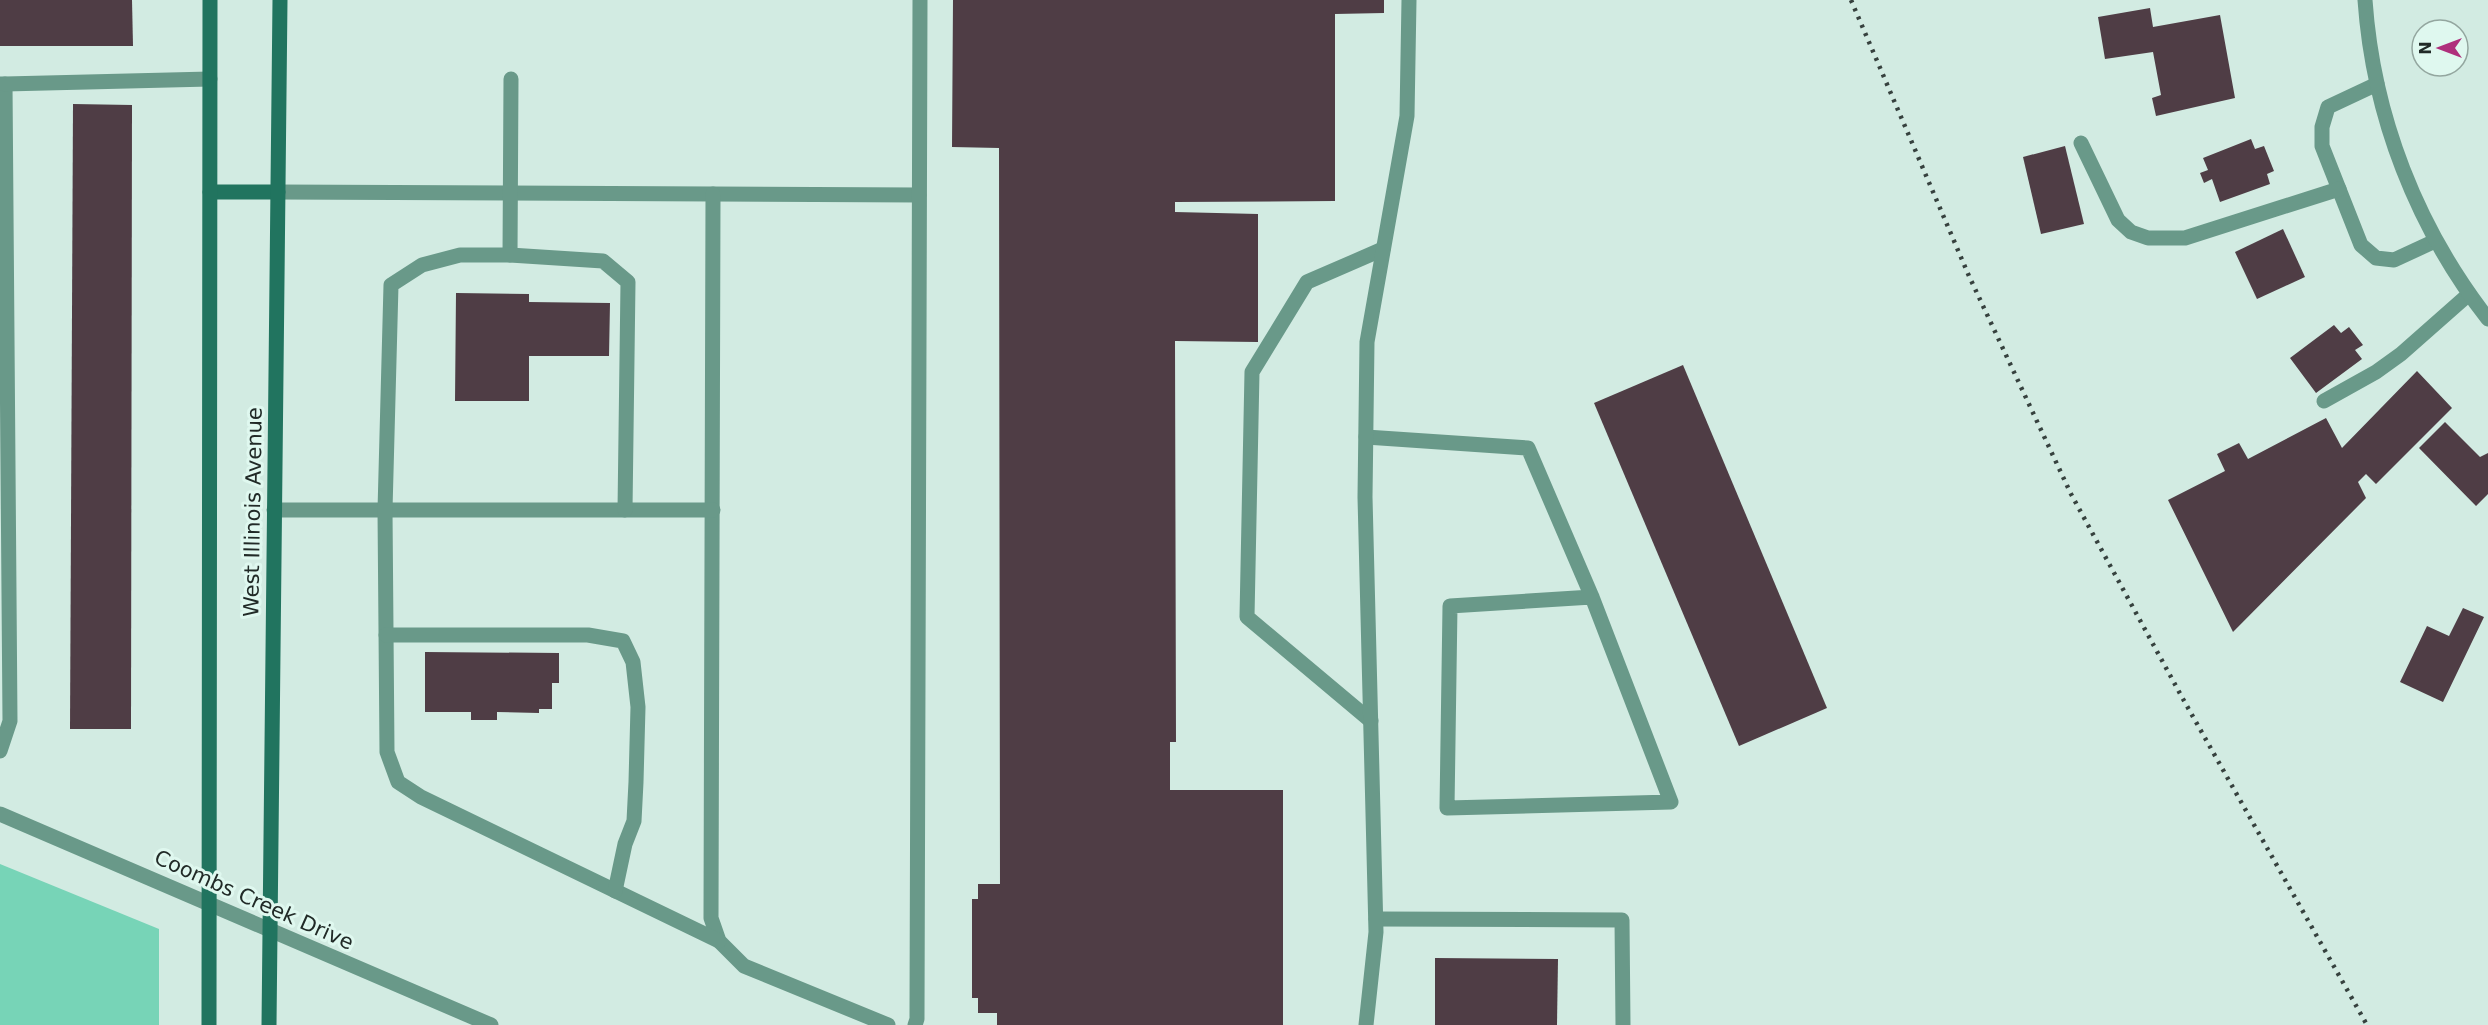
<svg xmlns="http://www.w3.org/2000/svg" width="2488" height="1025" viewBox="0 0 2488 1025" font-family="'DejaVu Sans',sans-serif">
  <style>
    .green { fill: #77d4b7 }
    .building { fill: #4f3d45 }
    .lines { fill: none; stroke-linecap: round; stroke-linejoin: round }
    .lane { stroke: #699989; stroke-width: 15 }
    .street { stroke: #699989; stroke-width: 15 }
    .secondary { stroke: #21745f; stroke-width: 15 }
    .rail { stroke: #36413e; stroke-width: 4.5; stroke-dasharray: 3 6; stroke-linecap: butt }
    .labels { text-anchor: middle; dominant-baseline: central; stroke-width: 6; stroke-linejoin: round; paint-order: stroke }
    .street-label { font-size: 21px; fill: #212a27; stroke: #dff8ef }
  </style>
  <rect width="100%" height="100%" fill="#d2ebe2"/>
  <polygon class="green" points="0,864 159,929 159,1025 0,1025"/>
  <g class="building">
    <polygon points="0,0 132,0 133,46 0,46"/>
    <polygon points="953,0 1384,0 1384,13 1335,14 1335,201 1175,202 1175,212 1258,214 1258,342 1175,341 1176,742 1170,742 1170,790 1283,790 1283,1025 997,1025 997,1013 978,1013 978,998 972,998 972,899 978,899 978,884 1000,884 999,148 952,147"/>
    <polygon points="2150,8 2153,27 2220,15 2235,98 2156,116 2152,98 2161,95 2153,52 2105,59 2098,17"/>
    <polygon points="73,104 132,105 131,729 70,729"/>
    <polygon points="2251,139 2255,149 2264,146 2274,171 2267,174 2270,184 2220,202 2212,179 2204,183 2200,173 2208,170 2203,158"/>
    <polygon points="2065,146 2084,224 2041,234 2023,157"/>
    <polygon points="2283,229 2305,277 2257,299 2235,252"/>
    <polygon points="456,293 529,294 529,302 610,303 609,356 529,356 529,401 455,401"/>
    <polygon points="2334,325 2341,333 2349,327 2363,345 2355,350 2362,359 2316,393 2290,358"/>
    <polygon points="1683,365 1827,708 1739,746 1594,403"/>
    <polygon points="2417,371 2452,408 2376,484 2366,474 2358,482 2366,498 2233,632 2168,500 2225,471 2217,454 2239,443 2248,459 2326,418 2342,448"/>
    <polygon points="2445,422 2480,457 2488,453 2488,494 2476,506 2419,448"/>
    <polygon points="2463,608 2484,617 2443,702 2400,682 2427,626 2449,636"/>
    <polygon points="425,652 559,653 559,683 552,683 552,709 539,709 539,713 497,712 497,720 471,720 471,712 425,712"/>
    <polygon points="1435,958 1558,959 1557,1025 1435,1025"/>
  </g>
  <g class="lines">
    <g class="lane">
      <polyline points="0,84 5,84 10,721 0,751"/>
      <polyline points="5,84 210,79"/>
      <polyline points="2377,84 2328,107 2322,127 2322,146 2361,245 2376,258 2394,260 2435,241"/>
      <polyline points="2081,143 2118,220 2131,232 2148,238 2185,238 2339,189"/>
      <polyline points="278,192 919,195"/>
      <polyline points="713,194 711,918 719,941 744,966 888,1025"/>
      <polyline points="510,255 511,79"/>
      <polyline points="2324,401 2376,372 2401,354 2469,294"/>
      <polyline points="1366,437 1528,448 1592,597 1671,802 1447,808 1450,606 1592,597"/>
      <polyline points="274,510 713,510"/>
      <polyline points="625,510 628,282 603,261 510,255 460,255 422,265 391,285 385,510 387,752 398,782 421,797 719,941"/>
      <polyline points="386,635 588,635 623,641 633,662 638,707 636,782 634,821 625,844 615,891"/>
      <polyline points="1371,721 1247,617 1252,372 1307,282 1383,249"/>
      <polyline points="1376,919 1622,920 1623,1025"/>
      <polyline points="915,1025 917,1019 920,0"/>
      <polyline points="1366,1025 1376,932 1365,497 1367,342 1407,116 1409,0"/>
    </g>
    <g class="street">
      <path d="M2365,0c8,116 52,228 123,319"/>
      <polyline points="0,814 491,1025"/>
    </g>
    <g class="secondary">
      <polyline points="210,192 278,192"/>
      <polyline points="209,1025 210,0"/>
      <polyline points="269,1025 280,0"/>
    </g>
    <polyline class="rail" points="1851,0 1969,276 2071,494 2183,699 2367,1025"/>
  </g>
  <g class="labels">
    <g class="street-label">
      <text transform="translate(253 512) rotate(-89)">West Illinois Avenue</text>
      <text transform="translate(254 900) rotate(24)">Coombs Creek Drive</text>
    </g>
  </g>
  <g transform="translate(2440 48) rotate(270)"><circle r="28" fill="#dff8ef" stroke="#93a69f" stroke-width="1.5"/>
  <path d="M0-4.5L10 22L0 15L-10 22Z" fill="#af2f7c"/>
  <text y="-9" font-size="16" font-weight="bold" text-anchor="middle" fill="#212a27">N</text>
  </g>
</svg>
